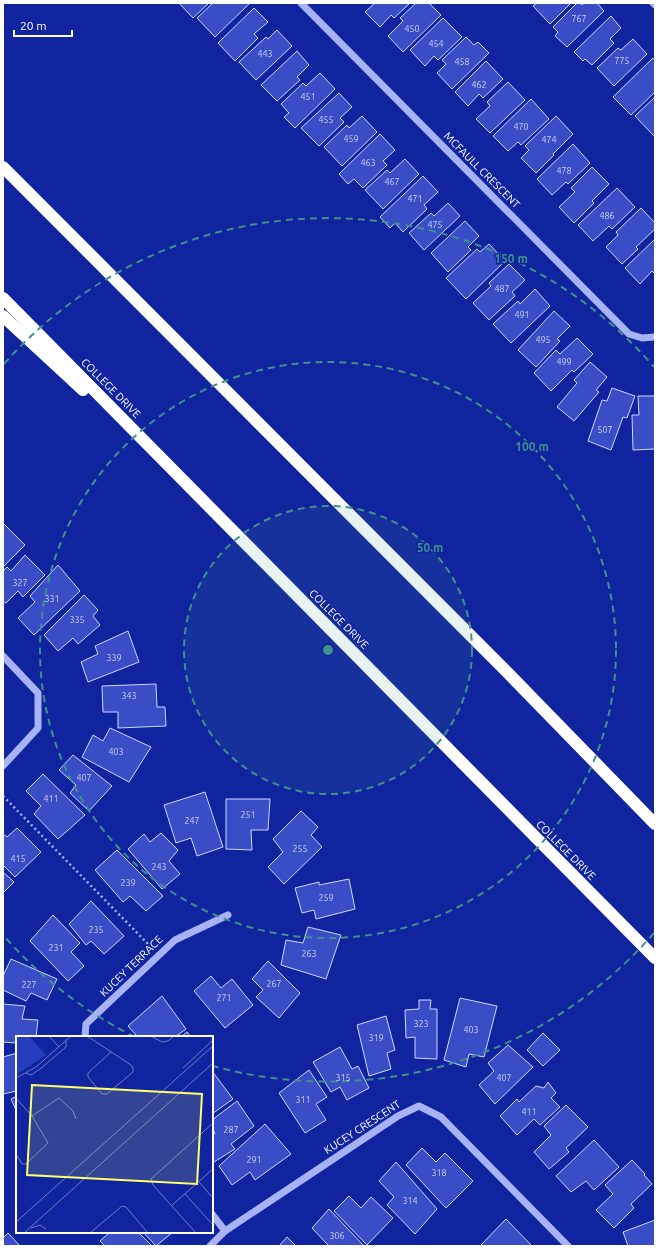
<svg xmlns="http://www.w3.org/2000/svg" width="658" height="1249" viewBox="0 0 658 1249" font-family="Ubuntu,sans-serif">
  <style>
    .building { fill: #394dc7; stroke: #d0d7fe }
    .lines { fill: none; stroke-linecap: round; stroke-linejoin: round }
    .path { stroke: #a7b3f5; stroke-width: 2.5; stroke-dasharray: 2 3; stroke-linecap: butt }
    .minor { stroke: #a7b3f5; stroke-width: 7 }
    .highway { stroke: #fff; stroke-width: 12 }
    .ring { fill: none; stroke: #3f918b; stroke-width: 2; stroke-dasharray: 7 5 }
    .labels { text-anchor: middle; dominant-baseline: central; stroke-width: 3; stroke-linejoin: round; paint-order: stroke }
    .number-label { font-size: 9px; fill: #ced2f1 }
    .street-label { font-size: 11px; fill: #fff; stroke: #10249f }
    .inset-road { fill: none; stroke: #707cc5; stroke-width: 1 }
    .view { fill: #fdff6c; fill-opacity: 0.15; stroke: #fdff6c; stroke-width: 2 }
    .inset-edge { fill: none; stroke: #fff; stroke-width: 2 }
    .centre { fill: #3f918b; stroke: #10249f; stroke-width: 2 }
    .ring-label { font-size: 12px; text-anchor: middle; font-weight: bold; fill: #3f918b; stroke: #10249f; stroke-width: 3; stroke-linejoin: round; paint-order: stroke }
  </style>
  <rect width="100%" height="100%" fill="#10249f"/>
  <g class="building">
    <polygon points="179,3 209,3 193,18"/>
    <polygon points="213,3 250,3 215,37 197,18"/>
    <polygon points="375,3 410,3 394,18 391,15 380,27 365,12"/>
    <polygon points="416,3 429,3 441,15 403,52 388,36 403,21 400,18"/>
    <polygon points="537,3 571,3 550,24 533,6"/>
    <polygon points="577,3 580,3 582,5 584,3 597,3 604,11 567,47 555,36 558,32 553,27"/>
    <polygon points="254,8 268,22 254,34 258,38 235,61 218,43"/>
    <polygon points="611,16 621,28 610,39 614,43 592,65 585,59 583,61 574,52"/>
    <polygon points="443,18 462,37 438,60 434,56 425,66 410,50"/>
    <polygon points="277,30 292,46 256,80 239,62 266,37 268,39"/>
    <polygon points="466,37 474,45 478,42 489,53 452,89 437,73 446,64 442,60"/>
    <polygon points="633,39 647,54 614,86 597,68 618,48 621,50"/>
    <polygon points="297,51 309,65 297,77 300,80 277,101 261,85"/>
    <polygon points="653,58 655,61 655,92 631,115 613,97"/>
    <polygon points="486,61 503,79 483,98 479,94 468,106 455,92"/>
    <polygon points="320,73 335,89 295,128 284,117 289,113 281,104 303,83 306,86"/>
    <polygon points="508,82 525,100 490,133 476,119 490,106 487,102"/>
    <polygon points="339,93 352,107 340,118 344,122 319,146 301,128"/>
    <polygon points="655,97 655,137 635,116"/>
    <polygon points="531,99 549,119 521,145 518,142 508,151 493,136"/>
    <polygon points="362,116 377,132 342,166 324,147 347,125 349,128"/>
    <polygon points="556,116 573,134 553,154 554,155 536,173 521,158 529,150 525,146"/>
    <polygon points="380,134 395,150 383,161 387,165 363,188 354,179 348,184 339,174"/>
    <polygon points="573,144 590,163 568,184 566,182 552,195 537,179"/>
    <polygon points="405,159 419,174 383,209 365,190 387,170 390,173"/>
    <polygon points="592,167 609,184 592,201 594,203 574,223 559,207 575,192 571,188"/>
    <polygon points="423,176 438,192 424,205 427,209 403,232 395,223 390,228 380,217"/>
    <polygon points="617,188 635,207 612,229 609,226 593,241 578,225"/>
    <polygon points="448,203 460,216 424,250 409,233 431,213 434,216"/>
    <polygon points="641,208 655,223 655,229 636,247 638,249 622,264 606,247 618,235 616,232"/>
    <polygon points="465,221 479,236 468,247 471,250 448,272 431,253"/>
    <polygon points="655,239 655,274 652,271 640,284 625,268"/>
    <polygon points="489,244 505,261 466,299 446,278 477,249 480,252"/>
    <polygon points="509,264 525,280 512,292 515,296 489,320 473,303 491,286 489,283"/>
    <polygon points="535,289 550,306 511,343 493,324 518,301 520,304"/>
    <polygon points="554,311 570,326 557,339 560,341 536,367 518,350"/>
    <polygon points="577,338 593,354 574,372 572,370 551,391 534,373 556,350 560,354"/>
    <polygon points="590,362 607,377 596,390 599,392 574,421 557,407 577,383 574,380"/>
    <polygon points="612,388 635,396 627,418 623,417 611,450 588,441 602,400 607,401"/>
    <polygon points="638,396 655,396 655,449 633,450 632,415 639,415"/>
    <polygon points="3,523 25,545 3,567"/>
    <polygon points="25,555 45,575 23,597 18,591 6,603 3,601 3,571 7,567 11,571"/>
    <polygon points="58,565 80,591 34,635 18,618 35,602 30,596"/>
    <polygon points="84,595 98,610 93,616 100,625 78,644 73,638 58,651 44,635"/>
    <polygon points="128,631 139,662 88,682 81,662 98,654 95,646"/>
    <polygon points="156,684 157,707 165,707 166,726 118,728 118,712 103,712 102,686"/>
    <polygon points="110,728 151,747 129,782 82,757 93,735 103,741"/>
    <polygon points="73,755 112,786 89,811 70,793 76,785 59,770"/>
    <polygon points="43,774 85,815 58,839 34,814 41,806 26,791"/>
    <polygon points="205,792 223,847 197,856 191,838 176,843 164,805"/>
    <polygon points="226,799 270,799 268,830 251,830 252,850 226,849"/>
    <polygon points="301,811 318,827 311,835 322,847 284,884 268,867 283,852 273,839"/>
    <polygon points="17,828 41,852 15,877 3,865 3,834 7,837"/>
    <polygon points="161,833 178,850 169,861 180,874 162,889 128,849 144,834 150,842"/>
    <polygon points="117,850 163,896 146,911 130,896 123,902 95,870"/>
    <polygon points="3,872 14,882 3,893"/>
    <polygon points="349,879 355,909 316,919 314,910 302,913 295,888 319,882 319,885"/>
    <polygon points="91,901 124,936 104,954 91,941 86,945 69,924"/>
    <polygon points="53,915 80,943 71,952 84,966 68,981 30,941"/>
    <polygon points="308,927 341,935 326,979 281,965 286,940 303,943"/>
    <polygon points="11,959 57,979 47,1000 31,993 26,1001 3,990 3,976"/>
    <polygon points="268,961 300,993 279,1018 256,997 263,990 252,979"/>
    <polygon points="211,976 221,988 232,979 253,1005 225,1028 194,991"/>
    <polygon points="162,996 186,1029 175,1037 133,1037 136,1035 128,1026"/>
    <polygon points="460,998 497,1006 484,1057 469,1054 466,1067 444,1060"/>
    <polygon points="419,1000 431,1000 430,1009 437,1009 437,1059 415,1058 415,1037 406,1038 405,1010 419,1009"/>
    <polygon points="3,1004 25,1006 22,1019 38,1020 36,1037 17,1037 17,1043 3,1042"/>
    <polygon points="386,1016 395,1050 387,1053 391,1069 369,1076 357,1025"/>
    <polygon points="187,1032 191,1037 181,1037"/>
    <polygon points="543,1033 560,1050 543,1066 527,1050"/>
    <polygon points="508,1045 533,1067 495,1104 479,1085 494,1071 488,1063"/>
    <polygon points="340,1047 352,1069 358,1066 369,1088 347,1100 340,1087 331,1092 313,1062"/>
    <polygon points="17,1053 17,1091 3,1094 3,1057"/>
    <polygon points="309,1070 327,1097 316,1104 326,1120 305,1133 279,1093"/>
    <polygon points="212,1071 233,1099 212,1114"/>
    <polygon points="548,1082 556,1093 551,1098 560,1107 540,1125 534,1119 517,1135 500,1116 517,1099 519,1102 536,1086 544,1088"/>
    <polygon points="17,1096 17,1112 11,1099"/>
    <polygon points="237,1101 254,1126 231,1144 235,1149 214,1162 212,1159 212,1136 215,1133 212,1128 212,1120"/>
    <polygon points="566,1105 588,1127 566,1148 569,1152 549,1169 534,1152 551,1135 544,1126"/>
    <polygon points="265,1124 291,1154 255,1180 250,1172 232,1185 219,1166"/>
    <polygon points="594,1140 619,1167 594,1190 586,1181 571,1192 556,1176"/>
    <polygon points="422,1148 436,1162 445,1153 473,1181 446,1208 406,1165"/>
    <polygon points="632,1160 645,1174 644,1175 652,1184 631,1204 634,1208 614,1228 596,1210 613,1194 605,1185"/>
    <polygon points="396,1162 437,1209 415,1234 387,1205 394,1197 379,1181"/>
    <polygon points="349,1196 361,1208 371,1197 393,1218 367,1245 334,1211"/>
    <polygon points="329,1209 364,1246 326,1246 328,1245 312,1228"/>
    <polygon points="506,1219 531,1245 530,1246 482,1246 481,1245"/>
    <polygon points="655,1220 655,1246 628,1246 623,1232"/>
    <polygon points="110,1232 138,1232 152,1246 105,1246 100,1241"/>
    <polygon points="143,1232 173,1232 156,1246"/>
    <polygon points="8,1233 20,1246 3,1246 3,1238"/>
    <polygon points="287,1237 296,1246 279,1246"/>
  </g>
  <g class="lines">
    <polyline class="path" points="3,796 150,946"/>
    <g class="minor">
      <polyline points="301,3 629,334 642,338 655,337"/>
      <polyline points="653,3 655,5"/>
      <polyline points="3,656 38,693 38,728 3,766"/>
      <polyline points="85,1037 86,1024 175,940 228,915"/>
      <polyline points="212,1214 225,1231"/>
      <polyline points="210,1246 225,1231 398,1116 419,1106 441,1117 568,1246"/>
    </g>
    <g class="highway">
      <polyline points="3,167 507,672 655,824"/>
      <polyline points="3,298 655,958"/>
      <polyline points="3,316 83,390"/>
    </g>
  </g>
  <circle cx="328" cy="650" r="144" fill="#3f918b" fill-opacity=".12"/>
  <g class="ring">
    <circle cx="328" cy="650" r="144"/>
    <circle cx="328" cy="650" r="288"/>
    <path d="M654 933A432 432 0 0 1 213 1066M135 1037A432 432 0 0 1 4 936M4 364A432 432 0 0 1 654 367"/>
  </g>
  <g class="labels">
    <g class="number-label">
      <text x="579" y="19">767</text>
      <text x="412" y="29">450</text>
      <text x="436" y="44">454</text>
      <text x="265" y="54">443</text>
      <text x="622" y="61">775</text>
      <text x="462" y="62">458</text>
      <text x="479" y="85">462</text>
      <text x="308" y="97">451</text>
      <text x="326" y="120">455</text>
      <text x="521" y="127">470</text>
      <text x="351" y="139">459</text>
      <text x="549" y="140">474</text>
      <text x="368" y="163">463</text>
      <text x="564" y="171">478</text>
      <text x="392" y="182">467</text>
      <text x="415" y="199">471</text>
      <text x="607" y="216">486</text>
      <text x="435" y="225">475</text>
      <text x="502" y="289">487</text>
      <text x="522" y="315">491</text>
      <text x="543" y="340">495</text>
      <text x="564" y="362">499</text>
      <text x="605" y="430">507</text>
      <text x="20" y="583">327</text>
      <text x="52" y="599">331</text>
      <text x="77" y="620">335</text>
      <text x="114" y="658">339</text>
      <text x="129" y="696">343</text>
      <text x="116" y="752">403</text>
      <text x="84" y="778">407</text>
      <text x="51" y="799">411</text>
      <text x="248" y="815">251</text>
      <text x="192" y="821">247</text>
      <text x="300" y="849">255</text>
      <text x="18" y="859">415</text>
      <text x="159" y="867">243</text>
      <text x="128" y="883">239</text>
      <text x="326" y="898">259</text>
      <text x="96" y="930">235</text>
      <text x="56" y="948">231</text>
      <text x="309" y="954">263</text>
      <text x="274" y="984">267</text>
      <text x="29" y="985">227</text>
      <text x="224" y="998">271</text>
      <text x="421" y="1024">323</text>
      <text x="471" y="1030">403</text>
      <text x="376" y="1038">319</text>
      <text x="343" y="1078">315</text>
      <text x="504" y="1078">407</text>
      <text x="303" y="1100">311</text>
      <text x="529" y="1112">411</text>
      <text x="231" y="1130">287</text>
      <text x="254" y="1160">291</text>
      <text x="439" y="1173">318</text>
      <text x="410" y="1201">314</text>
      <text x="337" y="1236">306</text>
    </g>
    <g class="street-label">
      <text transform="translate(482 170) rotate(45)">MCFAULL CRESCENT</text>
      <text transform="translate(111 388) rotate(45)">COLLEGE DRIVE</text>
      <text transform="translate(339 619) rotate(45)">COLLEGE DRIVE</text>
      <text transform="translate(566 850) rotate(45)">COLLEGE DRIVE</text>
      <text transform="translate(131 966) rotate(-44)">KUCEY TERRACE</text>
      <text transform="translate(362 1127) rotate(-33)">KUCEY CRESCENT</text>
    </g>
  </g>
  <g transform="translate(16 1036)">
    <rect width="197" height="197" fill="#10249f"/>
    <path d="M0,0h13l17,19 -30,20z" fill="#273dbf"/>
    <path class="inset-road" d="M33,0l10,11M71,0l44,29 2,3v4l-26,22h-5l-14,-17v-4l23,-21M135,0l11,6 6,-1 6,-5M167,32l30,-28M10,37l5,2 9,-6 26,-22v-6M0,42l20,-11 35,-31M0,62l16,18 16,27 -22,21h-4l-6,-10M16,80l27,-18 14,13 3,8M183,146l14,16M169,158l28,31M155,170l42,-37M0,186l197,-176M15,192l9,-3 6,4M8,197l189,-170M74,197l32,-27 4,1 22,26M180,197l-43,-48 -2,-6 62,-56"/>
    <path class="view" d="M16,49l170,9 -5,90 -170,-9z"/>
    <rect width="197" height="197" class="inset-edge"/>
  </g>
  <circle cx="328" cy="650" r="6" class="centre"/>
  <g class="ring-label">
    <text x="511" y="263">150 m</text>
    <text x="532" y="451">100 m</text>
    <text x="430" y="552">50 m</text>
  </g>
  <rect width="658" height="1249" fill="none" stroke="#ffffff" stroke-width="8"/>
  <path d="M14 30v6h58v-6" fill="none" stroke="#ffffff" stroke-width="2"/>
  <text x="20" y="30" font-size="12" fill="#ffffff" stroke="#10249f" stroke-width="3" paint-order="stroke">20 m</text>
</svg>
